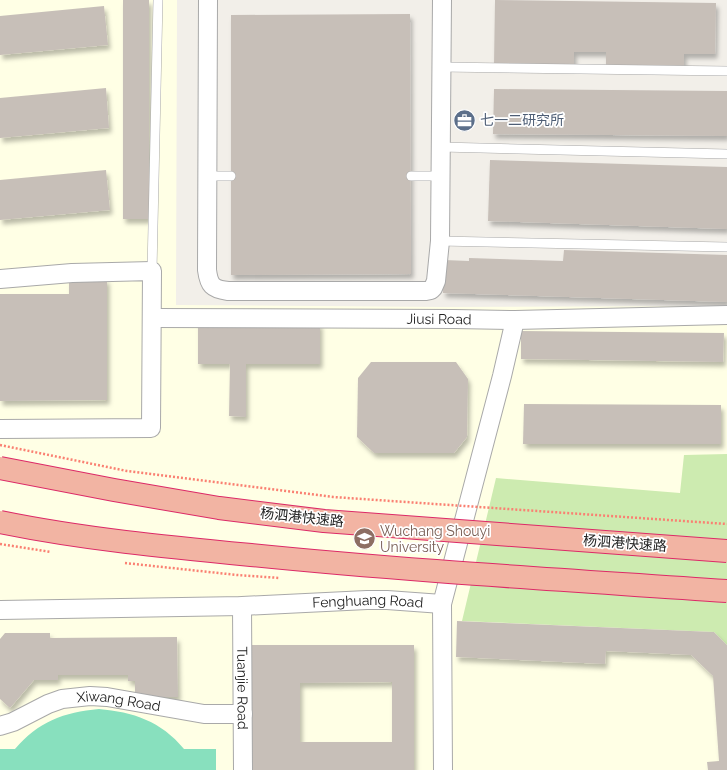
<svg xmlns="http://www.w3.org/2000/svg" width="727" height="770" viewBox="0 0 727 770" font-family="Raleway,'Noto Sans SC',sans-serif">
  <style>
    .education { fill: #ffffe5 }
    .grass { fill: #cdebb0 }
    .pitch { fill: #88e0be }
    .building { fill: #c7bfb8; fill-rule: evenodd; filter: url(#shadow) }
    .lines { fill: none; stroke-linecap: round; stroke-linejoin: round }
    .service-casing { stroke: #a9a9a9; stroke-width: 10 }
    .minor-casing { stroke: #a9a9a9; stroke-width: 20 }
    .service { stroke: #fff; stroke-width: 9 }
    .minor { stroke: #fff; stroke-width: 18 }
    .trunk-bridge-casing { stroke: #dc2a67; stroke-width: 24; stroke-linecap: butt }
    .path-bridge { stroke: #fa8072; stroke-width: 2.5; stroke-dasharray: 2 2; stroke-linecap: butt }
    .trunk-bridge { stroke: #f2b4a3; stroke-width: 22 }
    .labels { text-anchor: middle; dominant-baseline: central; stroke-width: 3.5; stroke-linejoin: round; paint-order: stroke }
    .service-label { font-size: 14px; fill: #4e5e75; stroke: #fff; text-anchor: start }
    .street-label { font-size: 14px; fill: #222; stroke: #fff }
    .education-label { font-size: 14px; fill: #785e54; stroke: #fff; text-anchor: start }
  </style>
  <defs>
    <filter id="shadow"><feDropShadow dx="2.5" dy="4.5" stdDeviation="2" flood-color="#0004"/></filter>
  </defs>
  <rect width="100%" height="100%" fill="#f2efe9"/>
  <polygon class="education" points="0,0 177,0 176,305 444,307 727,306 727,770 0,770"/>
  <polygon class="grass" points="727,454 727,645 714,632 462,621 496,478 680,493 684,455"/>
  <path class="pitch" d="M99,709c34,3 62,12 85,40h32v21h-216v-21h15c23,-27 49,-37 84,-40z"/>
  <g class="building">
    <rect x="123" y="0" width="26" height="219"/>
    <polygon points="495,0 716,3 715,54 684,54 684,67 606,66 606,52 574,52 574,66 494,65"/>
    <polygon points="104,6 108,45 0,55 0,16"/>
    <polygon points="410,14 411,274 231,275 231,15"/>
    <polygon points="106,88 109,128 0,138 0,98"/>
    <polygon points="494,89 727,91 727,136 493,134"/>
    <polygon points="490,160 727,167 727,229 488,221"/>
    <polygon points="106,170 110,210 0,220 0,180"/>
    <polygon points="564,250 727,255 727,302 443,293 444,260 469,261 469,258 563,261"/>
    <polygon points="69,279 107,279 107,400 0,401 0,294 69,294"/>
    <polygon points="198,322 320,323 320,364 246,364 246,417 229,416 230,364 198,364"/>
    <polygon points="521,331 724,333 723,362 521,359"/>
    <polygon points="371,362 456,362 468,379 467,437 454,453 374,453 357,437 358,378"/>
    <polygon points="524,404 721,405 721,444 523,444"/>
    <polygon points="457,621 714,632 727,645 727,770 708,770 707,762 719,761 713,676 691,655 606,651 605,664 456,657"/>
    <polygon points="5,633 50,633 50,638 177,637 178,697 135,697 135,681 128,681 128,675 58,675 58,680 34,680 10,708 0,699 0,639"/>
    <path d="M252,645h162v125h-162zM392,682v60h-92v-59z"/>
  </g>
  <g class="lines">
    <defs>
      <g id="service">
        <polyline points="442,67 727,71"/>
        <polyline points="441,147 727,154"/>
        <polyline points="207,176 231,176"/>
        <polyline points="411,176 441,176"/>
        <polyline points="440,241 727,247"/>
        <polyline points="152,271 158,0"/>
      </g>
      <g id="minor">
        <path d="M208,0l-1,270c2,15 5,19 21,21h198l5,-1 2,-2 3,-7 4,-40 2,-241"/>
        <polyline points="0,279 72,273 152,271 151,428 0,429"/>
        <path id="s1" d="M152,318l302,1 61,1 212,-5"/>
        <path id="s2" d="M242,606l1,164"/>
        <path id="s3" d="M0,610l242,-4 125,-6h20l55,4"/>
        <path id="s4" d="M0,726l13,-4 35,-18 14,-5 28,-3 17,1 97,17h39"/>
        <polyline points="443,770 442,604 502,376 515,320"/>
      </g>
    </defs>
    <use href="#service" class="service-casing"/>
    <use href="#minor" class="minor-casing"/>
    <use href="#service" class="service"/>
    <use href="#minor" class="minor"/>
    <defs>
      <g id="trunk-bridge">
        <polyline points="0,468 114,490 219,508 324,521 727,551"/>
        <path d="M0,522c83,17 167,25 251,33 158,16 317,25 476,36"/>
      </g>
    </defs>
    <use href="#trunk-bridge" class="trunk-bridge-casing"/>
    <g class="path-bridge">
      <polyline points="0,445 127,471 333,497 727,524"/>
      <polyline points="0,544 51,552"/>
      <polyline points="125,563 237,575 280,578"/>
    </g>
    <use href="#trunk-bridge" class="trunk-bridge"/>
  </g>
  <defs>
    <symbol id="office-disc" viewBox="-11 -11 22 22"><circle r="9.5" fill="#5c6f8a" stroke="#fff"/><path d="M-6-3h4V-5.5h4V-3h4V5H-6ZM-1-4.5V-3h2v-1.5ZM-6 0V1H6V0Z" fill="#fff"/></symbol>
    <symbol id="university-disc" viewBox="-11 -11 22 22"><circle r="9.5" fill="#8d6e63" stroke="#fff"/><path d="M0-5L7-2L0 1L-7-2ZM-4 1L0 2.5L4 1V4Q0 6-4 4Z" fill="#fff"/></symbol>
  </defs>
  <g fill-rule="evenodd">
    <use href="#office-disc" x="452" y="108" width="25" height="25"/>
    <use href="#university-disc" x="352" y="526" width="25" height="25"/>
  </g>
  <g class="labels">
    <g class="service-label">
      <text x="480" y="120">七一二研究所</text>
    </g>
    <g class="street-label">
      <text stroke="none"><textPath href="#s1" startOffset="287">Jiusi Road</textPath></text>
      <text transform="translate(302 517) rotate(6)">杨泗港快速路</text>
      <text transform="translate(625 543) rotate(4)">杨泗港快速路</text>
      <text stroke="none"><textPath href="#s3" startOffset="368">Fenghuang Road</textPath></text>
      <text stroke="none"><textPath href="#s2" startOffset="82">Tuanjie Road</textPath></text>
      <text stroke="none"><textPath href="#s4" startOffset="125">Xiwang Road</textPath></text>
    </g>
    <g class="education-label">
      <text x="380" y="531">Wuchang Shouyi<tspan x="380" dy="16">University</tspan></text>
    </g>
  </g>
</svg>
